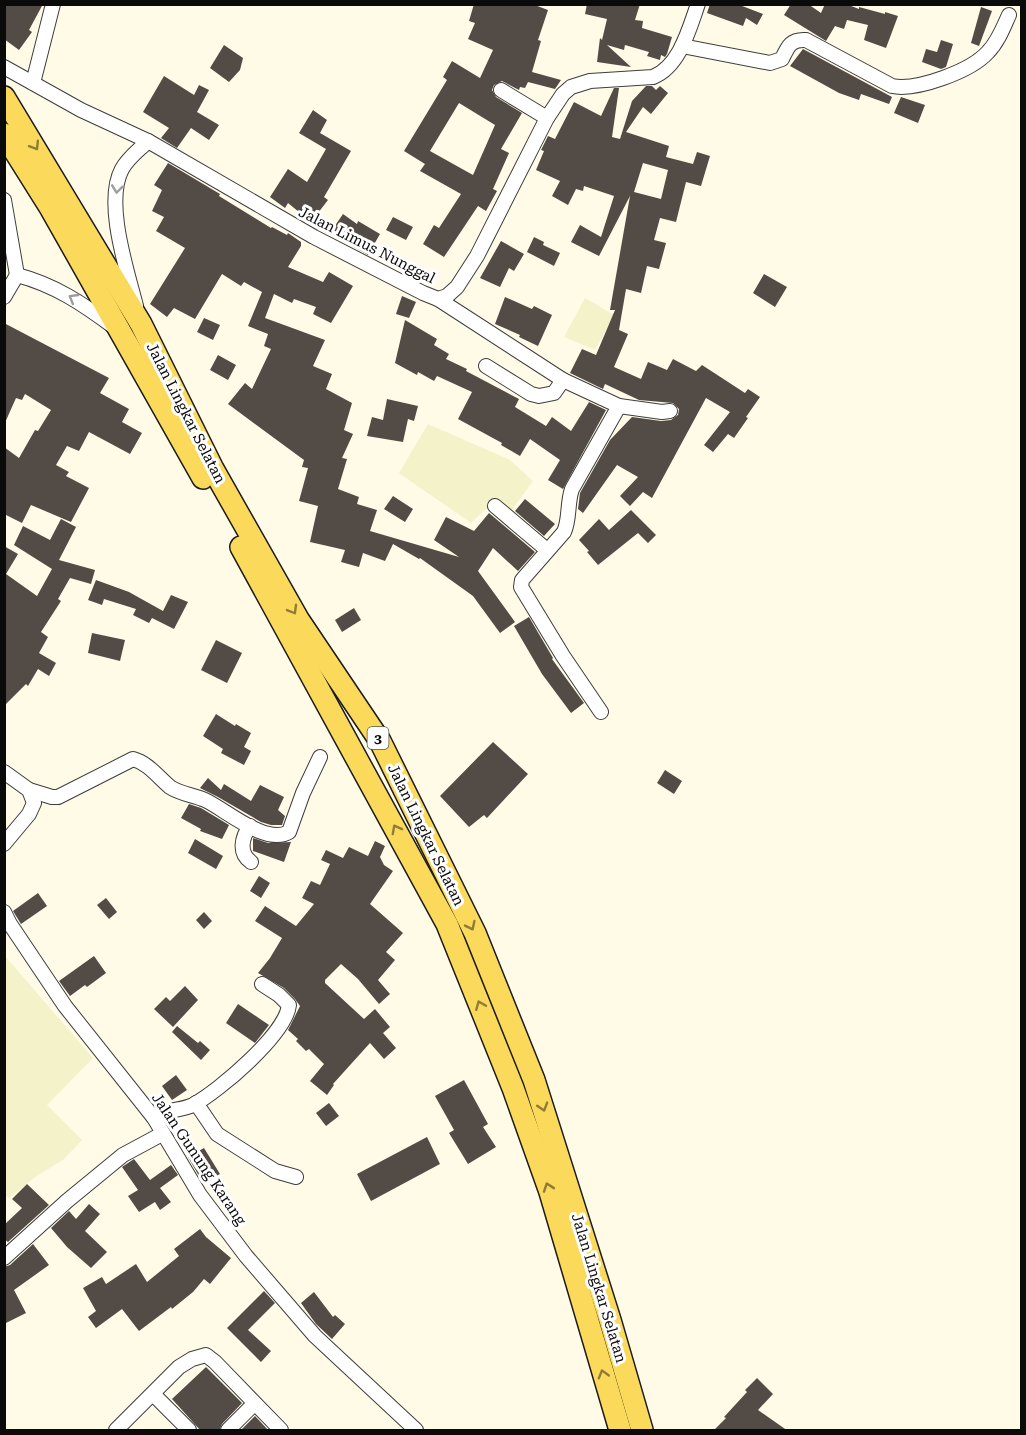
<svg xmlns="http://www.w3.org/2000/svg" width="1026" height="1435" viewBox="0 0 1026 1435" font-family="'Roboto Serif',serif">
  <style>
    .farmland { fill: #f4f2c8 }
    .building { fill: #534c46; fill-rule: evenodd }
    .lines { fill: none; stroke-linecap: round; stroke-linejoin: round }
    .minor-casing { stroke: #3d3d3d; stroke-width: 16 }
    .primary-casing { stroke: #1b1b1b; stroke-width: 24 }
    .minor { stroke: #fff; stroke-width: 14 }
    .primary { stroke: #fbda5b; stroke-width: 21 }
    .oneway { stroke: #8f7c37 }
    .oneway2 { stroke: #9d9d9d }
    .labels { text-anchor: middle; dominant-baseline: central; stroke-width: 6; stroke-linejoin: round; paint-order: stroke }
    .shield { fill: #fff; stroke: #545454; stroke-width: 1.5 }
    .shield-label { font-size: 14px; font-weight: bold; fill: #0a0a0a }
    .street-label { font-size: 15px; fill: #0a0a0a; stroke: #fff }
  </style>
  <rect width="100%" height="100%" fill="#fffbe7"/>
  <g class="farmland">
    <polygon points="585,298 614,315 595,350 564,337"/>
    <polygon points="428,424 510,460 533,481 511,511 494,501 471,523 399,473"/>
    <polygon points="5,956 93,1058 47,1105 82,1140 64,1159 34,1178 9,1198 4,1194"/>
  </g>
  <g class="building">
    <polygon points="4,4 43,4 29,30 32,32 19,50 4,39"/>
    <path d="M474,4h58l16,6 -10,30 3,1 -9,31 29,8 -6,9 -27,-7 -3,6 -5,-1 -1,3 -17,-9 -8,4 -2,5 4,7 26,16 -21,36 8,4 -16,36 4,2 -11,20 -8,-5 -34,51 -21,-13 11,-19 5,3 22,-34 -41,-23 5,-7 -21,-13 43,-71 -4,-3 9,-16 28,17 13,-28 -25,-11 7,-16 -6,-2zM459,103l36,22 -22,50 -43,-24z"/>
    <polygon points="587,4 640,4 635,20 643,21 642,28 672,37 667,54 665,57 661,55 660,60 647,56 649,52 625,45 624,50 607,45 631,67 597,62 600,38 602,40 607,19 585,14"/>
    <polygon points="710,4 737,4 763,14 757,25 746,18 743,26 707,13"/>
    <polygon points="791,4 808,4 821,13 825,4 846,4 859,9 859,7 885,14 885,12 898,16 886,48 864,40 868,25 847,20 844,29 835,26 826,41 784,15"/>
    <polygon points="981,7 992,11 979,46 971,43"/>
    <polygon points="941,40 953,44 946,67 941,69 922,62 926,49 937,52"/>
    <polygon points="224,45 243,58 240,70 229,82 210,68"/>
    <polygon points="803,49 892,97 889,104 861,94 859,100 839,93 790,66"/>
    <polygon points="164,76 194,95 199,85 209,90 197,112 219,125 209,140 191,128 177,148 161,138 169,128 143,112"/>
    <path d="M646,86h6l4,4 4,-4 8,7 -17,21 -8,-7 -17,25 43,14 -3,11 27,7 4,-12 13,4 -9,30 -15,-4 -10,40 -16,-4 -6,22 12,3 -7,26 -12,-3 -6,27 -15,-4 -7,41 9,4 -14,33 27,12 7,-17 19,8 6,-11 23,12 6,-6 43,28 3,-4 12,8 -14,20 2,1 -14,20 -6,-4 -15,18 -9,-7 26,-33 -24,-14 -54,100 -9,-6 -13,14 -10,-10 18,-19 -21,-12 -34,48 -5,-4 2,-16 30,-53 22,-23 29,4 10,-1 7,-5 1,-6 -6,-6 -34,-3 -34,-16 -2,5 -33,-16 12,-24 14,6 19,-45h-5l20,-114 -31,60 -28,-14 9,-17 21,12 13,-41 -30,-10 -1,5 -7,-2 -8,16 -16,-9 8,-15 -24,-11 8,-19 -3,-1 7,-14 7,3 19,-37 27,14 13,-28h5l-7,49 8,2 12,-38zM643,163l25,7 -7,29 -27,-7z"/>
    <polygon points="901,97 925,105 918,123 894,113"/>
    <polygon points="313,110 327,120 320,133 351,151 324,197 328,200 311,222 288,203 285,208 270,197 288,169 307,182 326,149 299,133"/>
    <polygon points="168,163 220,194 219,196 271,228 272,227 287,235 288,233 301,242 301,246 288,267 323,282 329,272 353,286 331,323 313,314 316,307 294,299 292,303 274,294 265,318 325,340 313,366 332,374 326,389 352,403 344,430 353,434 342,458 347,459 338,489 359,497 357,504 377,510 370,531 459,557 434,540 446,517 474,531 489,513 535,552 518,571 493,548 478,571 515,622 500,633 473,596 420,558 419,559 393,544 385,561 363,553 359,567 341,562 345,550 310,542 318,506 299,501 308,468 302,467 304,460 228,404 245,383 252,389 271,349 264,346 268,334 248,326 262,292 244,282 241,286 222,274 195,319 174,308 167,317 150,304 185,248 156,231 164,217 152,211 162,190 154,185"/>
    <polygon points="343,214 357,224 358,221 380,234 368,255 330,233"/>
    <polygon points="393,217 413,227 406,240 386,230"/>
    <polygon points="534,237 544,242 543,245 560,253 554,266 527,252"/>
    <polygon points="501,241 524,254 514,271 509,268 500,287 480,278"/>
    <polygon points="764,274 787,287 775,307 753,293"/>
    <polygon points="402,296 416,302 409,318 396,314"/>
    <polygon points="505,297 532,309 534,306 552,315 538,346 519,337 520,335 495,324"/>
    <polygon points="204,318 220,325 213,340 197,332"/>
    <polygon points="405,320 437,339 434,345 449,354 446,359 467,369 466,371 519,399 515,407 546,426 552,417 571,431 589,402 606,410 563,489 548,480 560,460 530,439 520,456 501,445 502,443 458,419 472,392 437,376 434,381 418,372 417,375 395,363"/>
    <polygon points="4,323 109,378 100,393 129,409 122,422 142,433 130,454 89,432 79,451 67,446 56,465 69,472 66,476 89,488 71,522 31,505 22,523 4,514 4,447 19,458 35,430 38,431 51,410 25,394 22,400 16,398 4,425"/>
    <polygon points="218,355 236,365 228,380 210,370"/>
    <polygon points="387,399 418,406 414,421 408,419 403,442 367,436 372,417 383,420"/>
    <polygon points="393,496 413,509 405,522 384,509"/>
    <polygon points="525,499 555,524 544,536 515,511"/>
    <polygon points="631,510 656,535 648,543 638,533 598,565 587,552 589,551 579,540 599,519 609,530"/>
    <polygon points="61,519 76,527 59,560 95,570 91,584 70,578 58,599 61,601 41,632 48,637 39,653 56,663 49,676 38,669 28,686 26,684 4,706 4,546 18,554 6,574 37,596 52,569 14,545 23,526 50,540"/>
    <polygon points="96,580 129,592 163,611 171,595 188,602 174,629 152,618 149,623 133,615 136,609 104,599 102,605 88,600"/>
    <polygon points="354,608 361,620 342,632 335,620"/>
    <polygon points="529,617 553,658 552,659 584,703 571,713 542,674 514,626"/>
    <polygon points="92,633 125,640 120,661 88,653"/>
    <polygon points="216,640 242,653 227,683 201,670"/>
    <polygon points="216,714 235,726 236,724 251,733 244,747 251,751 244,765 221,753 223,749 203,736"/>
    <polygon points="493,742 528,774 487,818 484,815 469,827 440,796"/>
    <polygon points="665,770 682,781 674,794 657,783"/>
    <polygon points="208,778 221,790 224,784 251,801 260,785 284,797 278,810 285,816 282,825 271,825 261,822 218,797 200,788"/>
    <polygon points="189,804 201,808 229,825 222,839 200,831 201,829 181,818"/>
    <polygon points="253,838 268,843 291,842 284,862 253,851"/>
    <polygon points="195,839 223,856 216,869 188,853"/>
    <polygon points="375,841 385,846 380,857 384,865 393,871 370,904 403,933 386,952 395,960 378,980 390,994 379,1004 358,979 341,964 325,980 325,983 364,1019 375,1009 390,1027 383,1033 396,1048 384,1059 370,1043 333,1084 334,1085 327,1095 310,1081 324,1064 309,1049 306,1051 296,1041 298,1039 288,1030 300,1006 295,999 284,988 258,973 270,958 282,938 255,921 265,906 296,926 314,904 302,898 311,881 320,885 330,864 321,860 326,850 343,858 349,847 368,856"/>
    <polygon points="259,876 270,883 261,898 250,891"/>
    <polygon points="38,893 47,906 21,924 13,911"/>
    <polygon points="106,898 117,912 109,919 97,905"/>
    <polygon points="204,912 212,921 204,929 196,920"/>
    <polygon points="94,956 106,973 87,987 85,985 70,996 59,981"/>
    <polygon points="185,986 198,1000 173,1027 154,1009 166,997 170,1001"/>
    <polygon points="238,1004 269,1025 255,1043 226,1023"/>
    <polygon points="177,1026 198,1043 200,1041 210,1050 201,1060 172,1032"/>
    <polygon points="176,1075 187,1090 172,1100 162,1086"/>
    <polygon points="464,1080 488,1124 483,1127 496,1147 468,1164 449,1133 454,1130 435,1096"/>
    <polygon points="329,1103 339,1116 326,1126 316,1113"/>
    <polygon points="427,1137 440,1164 371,1201 357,1174"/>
    <polygon points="204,1148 220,1174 203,1183 188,1157"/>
    <polygon points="134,1159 150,1180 171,1165 178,1175 160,1188 171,1202 160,1210 155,1202 139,1212 128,1196 138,1190 122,1167"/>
    <polygon points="27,1184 49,1205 8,1242 4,1239 4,1225 22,1208 12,1199"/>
    <polygon points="89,1204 100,1214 85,1231 107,1252 91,1268 67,1247 51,1228 69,1211 76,1219"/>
    <polygon points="200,1229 206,1237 231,1258 210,1284 204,1279 193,1292 172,1309 171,1307 139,1331 122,1309 96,1328 88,1317 96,1311 83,1288 102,1277 106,1284 136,1264 147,1282 179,1256 174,1249"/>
    <polygon points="33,1244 49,1265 14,1290 26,1313 4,1324 4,1267 10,1265"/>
    <polygon points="264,1291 275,1303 248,1330 271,1351 261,1362 227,1328"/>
    <polygon points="314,1292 333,1317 335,1315 345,1324 332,1339 316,1324 301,1303"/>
    <polygon points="206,1367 242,1403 222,1424 219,1431 201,1431 172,1399"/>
    <polygon points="757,1378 773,1394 758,1410 788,1431 713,1431 726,1418 724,1417 747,1392 745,1390"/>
    <polygon points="255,1416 269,1431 240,1431"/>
  </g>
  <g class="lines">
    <defs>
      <g id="minor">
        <path d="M682,46l88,17 12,-4c6,-13 9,-20 24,-19l86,46c25,5 79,-15 96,-34 10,-10 15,-24 21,-37"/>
        <path d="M4,67l77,43 67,31 166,96 109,56 15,6 9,-3 10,-9 20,-31 70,-138 16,-24 8,-7 19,-6 63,-4c27,-11 36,-48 45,-73"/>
        <polyline points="33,83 53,4"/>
        <polyline points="501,90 547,118"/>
        <polyline points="4,200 17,275"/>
        <path d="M17,275c38,10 66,29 97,52"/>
        <polyline points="4,297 17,275"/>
        <path d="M438,299l125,81 56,26 -47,83c-5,14 -2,30 -8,43l-42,48 -1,7 42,69 38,56"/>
        <path d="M136,306c-9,-36 -32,-104 -14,-137 6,-11 17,-19 26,-28"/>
        <polyline points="486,366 531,394 539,396 554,393 563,380"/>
        <polyline points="619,406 662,412 670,411"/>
        <polyline points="495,506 547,550"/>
        <polyline points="4,772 29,790 34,803 29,814 4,844"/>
        <path d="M29,790l23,7h6l75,-38c15,4 25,18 37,28 10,7 24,8 35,13 20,9 61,46 84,32l14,-39 17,-36"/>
        <path d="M250,826c-8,11 -12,27 1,36"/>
        <polyline points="4,912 10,924 65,1006 154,1118 200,1195 246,1256 315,1336 416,1430"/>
        <polyline points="196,1103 217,1134 275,1171 296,1177"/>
        <path d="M154,1118c12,-9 26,-7 39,-13 26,-14 93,-71 96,-100l-10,-10 -17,-11"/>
        <polyline points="4,1258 67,1201 123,1155 162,1134"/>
        <polyline points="153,1394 189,1430"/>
        <polyline points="116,1430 179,1367 192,1359 206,1355 215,1362 281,1430"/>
        <polyline points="228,1430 254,1404"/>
      </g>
      <g id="primary">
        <polyline points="4,97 141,324 213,469 298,619 380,741 475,933 534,1080 610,1320 642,1430"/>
        <polyline points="4,134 51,209 203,478"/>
        <polyline points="241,547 447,924 513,1088 550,1192 620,1430"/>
      </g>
    </defs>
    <use href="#minor" class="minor-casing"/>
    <use href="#primary" class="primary-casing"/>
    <use href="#minor" class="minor"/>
    <use href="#primary" class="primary"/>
  </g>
  <defs><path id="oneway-chevron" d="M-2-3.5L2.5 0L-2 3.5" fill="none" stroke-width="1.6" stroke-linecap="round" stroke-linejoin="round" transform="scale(1.5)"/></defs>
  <g class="oneway">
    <use href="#oneway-chevron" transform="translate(35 146) rotate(58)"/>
    <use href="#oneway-chevron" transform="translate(293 610) rotate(60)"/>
    <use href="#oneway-chevron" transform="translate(396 829) rotate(-118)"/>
    <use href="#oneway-chevron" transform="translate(471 926) rotate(64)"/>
    <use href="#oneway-chevron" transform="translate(480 1005) rotate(-112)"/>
    <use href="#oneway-chevron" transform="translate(543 1107) rotate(73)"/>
    <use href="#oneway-chevron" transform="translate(548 1187) rotate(-109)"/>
    <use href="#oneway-chevron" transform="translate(603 1374) rotate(-106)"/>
  </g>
  <g class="oneway2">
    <use href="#oneway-chevron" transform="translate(117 189) rotate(97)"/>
    <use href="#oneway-chevron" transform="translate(73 298) rotate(-149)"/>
  </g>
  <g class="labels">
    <rect class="shield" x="367.5" y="727" width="21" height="22" rx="4.5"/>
    <g class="shield-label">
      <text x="378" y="738">3</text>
    </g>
    <g class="street-label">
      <text transform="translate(367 245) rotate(27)">Jalan Limus Nunggal</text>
      <text transform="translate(186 413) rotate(63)">Jalan Lingkar Selatan</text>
      <text transform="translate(426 835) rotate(64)">Jalan Lingkar Selatan</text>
      <text transform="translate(199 1159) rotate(56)">Jalan Gunung Karang</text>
      <text transform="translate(599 1288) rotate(73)">Jalan Lingkar Selatan</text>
    </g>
  </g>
  <rect width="1026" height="1435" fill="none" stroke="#0a0a0a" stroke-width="12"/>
</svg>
